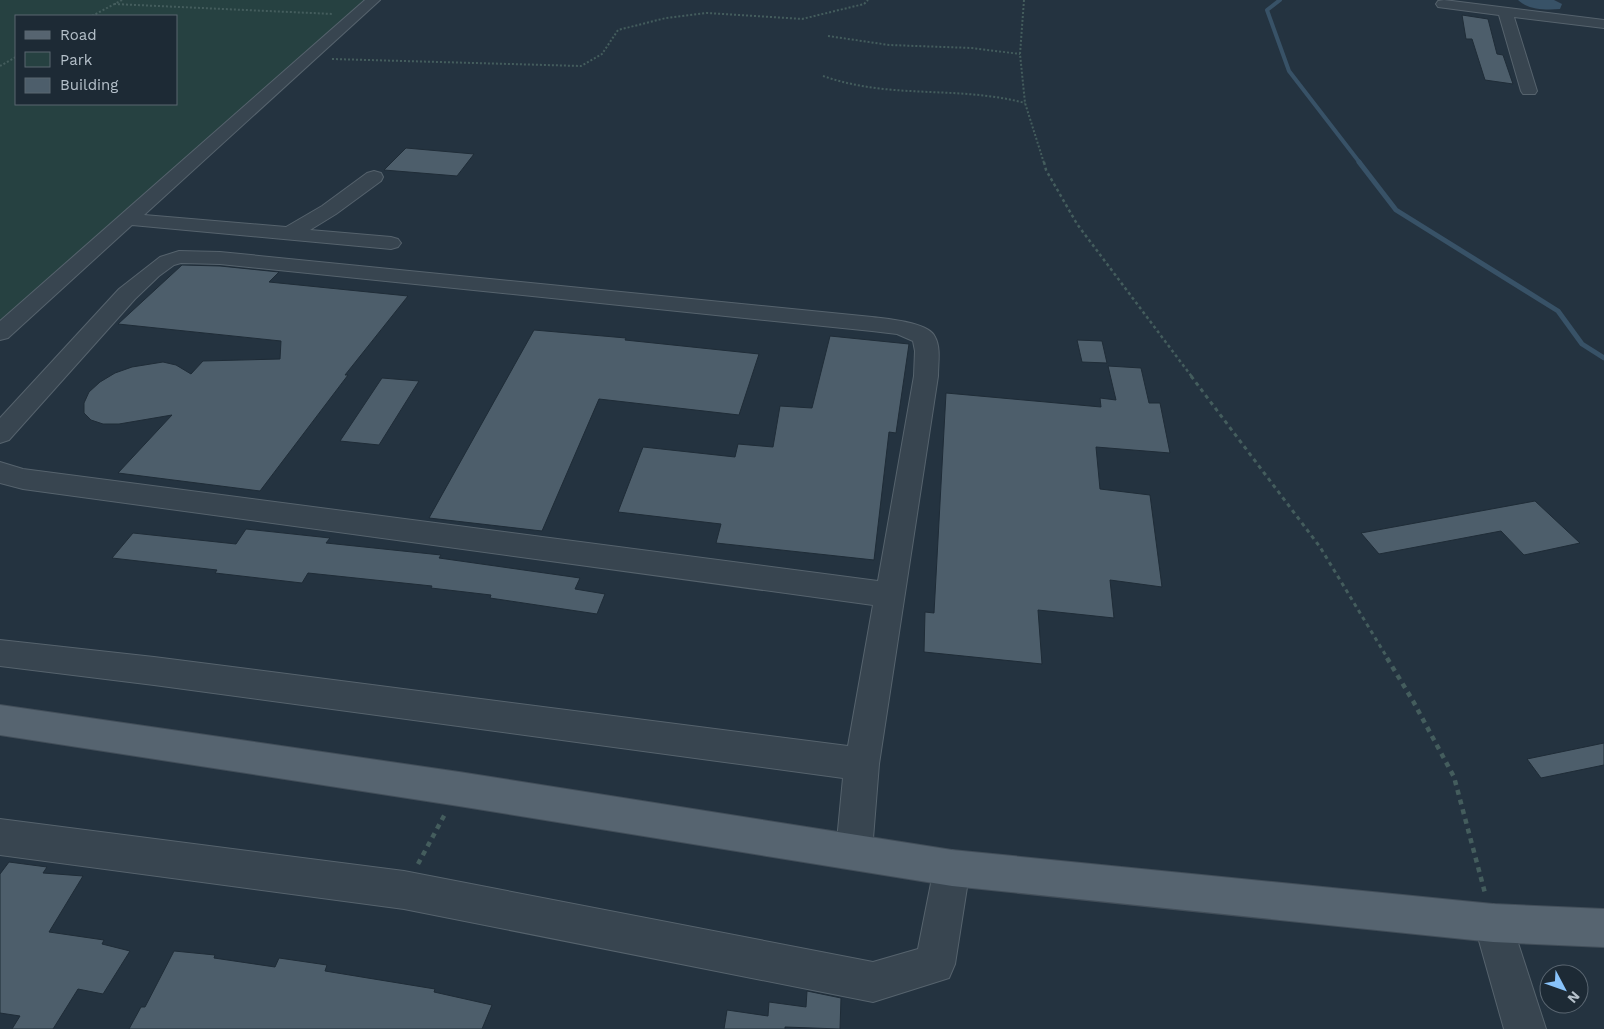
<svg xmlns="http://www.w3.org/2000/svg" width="1604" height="1029" viewBox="0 0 1604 1029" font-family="'Work Sans',sans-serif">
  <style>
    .green { fill: #264141; fill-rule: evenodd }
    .water { fill: #385267 }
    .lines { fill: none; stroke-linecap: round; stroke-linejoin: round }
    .stream-far1 { stroke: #385267; stroke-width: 4 }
    .stream { stroke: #385267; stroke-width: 5 }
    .building { fill: #4d5e6b; stroke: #1f2c37 }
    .minor-casing { stroke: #56636d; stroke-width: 2 }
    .major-casing { stroke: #424e59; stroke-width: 2 }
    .path-far3 { stroke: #445d5d; stroke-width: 2; stroke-dasharray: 2 2; stroke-linecap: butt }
    .path-far2 { stroke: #445d5d; stroke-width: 2.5; stroke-dasharray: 3 3; stroke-linecap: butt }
    .path-far1 { stroke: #445d5d; stroke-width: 3; stroke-dasharray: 4 4; stroke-linecap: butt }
    .path { stroke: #445d5d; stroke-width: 4.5; stroke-dasharray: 5 5; stroke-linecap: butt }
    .minor { fill: #384550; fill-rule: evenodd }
    .major { fill: #566470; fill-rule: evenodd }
  </style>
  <rect width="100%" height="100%" fill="#243340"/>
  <path class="green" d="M0,0h368l-368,324zM16,16h160v88h-160z"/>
  <path class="water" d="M1518,0h36l8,4 -2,5c-14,1 -32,1 -42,-9z"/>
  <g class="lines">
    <polyline class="stream-far1" points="1280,0 1267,10 1289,71 1360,163"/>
    <polyline class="stream" points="1359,162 1396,210 1558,311 1582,344 1604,358"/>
  </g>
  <g class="building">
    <polygon points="1462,15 1488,19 1497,54 1503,55 1513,84 1485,80 1472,39 1466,39"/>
    <polygon points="406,148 474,154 457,176 384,170"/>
    <polygon points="182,265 220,266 279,272 269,282 408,296 345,375 348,375 260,491 118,473 172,415 119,424 103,424 91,420 84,413 84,403 89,392 100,382 115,373 132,367 163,362 176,365 191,374 203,361 280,359 281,341 118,324"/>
    <polygon points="534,330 626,338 625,340 759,354 739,415 599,399 542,531 429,518"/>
    <polygon points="830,336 909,344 896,433 889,432 874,560 716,543 721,524 618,512 643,447 735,457 738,444 773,447 780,406 812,408"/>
    <polygon points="1077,340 1102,341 1107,363 1082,362"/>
    <polygon points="1108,366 1141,368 1149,403 1160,403 1170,453 1096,447 1100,489 1150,495 1162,587 1110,580 1114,618 1038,610 1042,664 924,652 925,612 934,613 946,393 1101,407 1100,398 1116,400"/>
    <polygon points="382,378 419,381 379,445 340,441"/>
    <polygon points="1535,501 1580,543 1524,555 1501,531 1379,554 1361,533"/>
    <polygon points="246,529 330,538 326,543 441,555 439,558 580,578 575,589 605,594 597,614 490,598 491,595 431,588 432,586 308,573 302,583 215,573 217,570 112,558 133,533 236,544"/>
    <polygon points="1604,743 1604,765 1541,778 1527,759"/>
    <polygon points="9,862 47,867 43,873 83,876 49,932 104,940 102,944 130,951 103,994 78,989 53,1029 12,1029 20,1016 0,1013 0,874"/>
    <polygon points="174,951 215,955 214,958 275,967 279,958 327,965 325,971 435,989 434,992 492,1005 482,1029 129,1029 141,1007 145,1007"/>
    <polygon points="807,991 841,998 840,1029 785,1027 785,1029 724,1029 727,1010 768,1016 769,1002 806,1007"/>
  </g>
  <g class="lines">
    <defs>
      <g id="minor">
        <polygon points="365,0 380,0 144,215 286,227 322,206 367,173 374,171 381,173 383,177 381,181 336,214 310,230 391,237 398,239 401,243 398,247 391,249 132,225 8,338 0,340 0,321"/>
        <polygon points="1444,0 1604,20 1604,28 1514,17 1537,91 1535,94 1523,94 1521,91 1499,15 1438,7 1436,4 1438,1"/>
        <path d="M179,251l41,1 652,65c14,2 57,5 63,20 6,11 3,26 3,39l-59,388 -7,87 -5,13 -13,5 -13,-5 -5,-13 7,-73 -689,-93 -154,-19v-26l154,17 694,89 25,-141 -850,-116 -23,-6v-21l23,7 855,112 36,-205 1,-25 -2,-10 -16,-7 -25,-3 -652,-67 -39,-1 -7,2 -15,11 -24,23 -126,141 -9,3v-25l119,-129 41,-32z"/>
        <polygon points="0,819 404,871 873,962 918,949 934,868 939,855 952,850 965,855 970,868 955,964 949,978 873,1002 404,909 0,855"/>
        <polygon points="1493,904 1507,909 1546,1029 1504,1029 1474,923 1479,909"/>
      </g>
      <polygon id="major" points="0,705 459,772 952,850 1493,904 1604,909 1604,947 1493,942 952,886 459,806 0,735"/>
    </defs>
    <use href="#minor" class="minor-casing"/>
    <use href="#major" class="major-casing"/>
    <g class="path-far3">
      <polyline points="1024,0 1020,54 1025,103 1044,163"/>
      <polyline points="114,4 333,14"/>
      <polyline points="92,16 122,0"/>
      <polyline points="828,36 889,45 972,48 1020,54"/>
      <polyline points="332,59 581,66 602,54 618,30 666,18 707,13 802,19 864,4 868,0"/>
      <polyline points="0,66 16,57"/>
      <path d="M823,76c69,24 134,9 202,27"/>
    </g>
    <polyline class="path-far2" points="1044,162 1046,170 1077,224 1192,377"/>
    <polyline class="path-far1" points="1191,376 1320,547 1388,659"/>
    <g class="path">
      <polyline points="1387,658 1413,701 1454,777 1485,893"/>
      <polyline points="418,864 445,814"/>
    </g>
    <use href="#minor" class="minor"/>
    <use href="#major" class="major"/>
  </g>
  <rect x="15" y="15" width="162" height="90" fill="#1d2a35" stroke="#5a6671"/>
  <rect x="25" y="31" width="25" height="8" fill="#566470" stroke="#5a6671"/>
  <text x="60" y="40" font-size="15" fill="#b5c0ca">Road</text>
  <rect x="25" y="52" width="25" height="15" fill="#264141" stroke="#5a6671"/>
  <text x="60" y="65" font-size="15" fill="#b5c0ca">Park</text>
  <rect x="25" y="78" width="25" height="15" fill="#4d5e6b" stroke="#5a6671"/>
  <text x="60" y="90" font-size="15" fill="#b5c0ca">Building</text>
  <g transform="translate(1564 989) rotate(131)"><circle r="24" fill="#1d2a35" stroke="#5a6671"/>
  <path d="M0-4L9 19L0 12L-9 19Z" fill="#89c3fa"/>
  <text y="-8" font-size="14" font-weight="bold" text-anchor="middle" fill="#b5c0ca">N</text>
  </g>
</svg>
